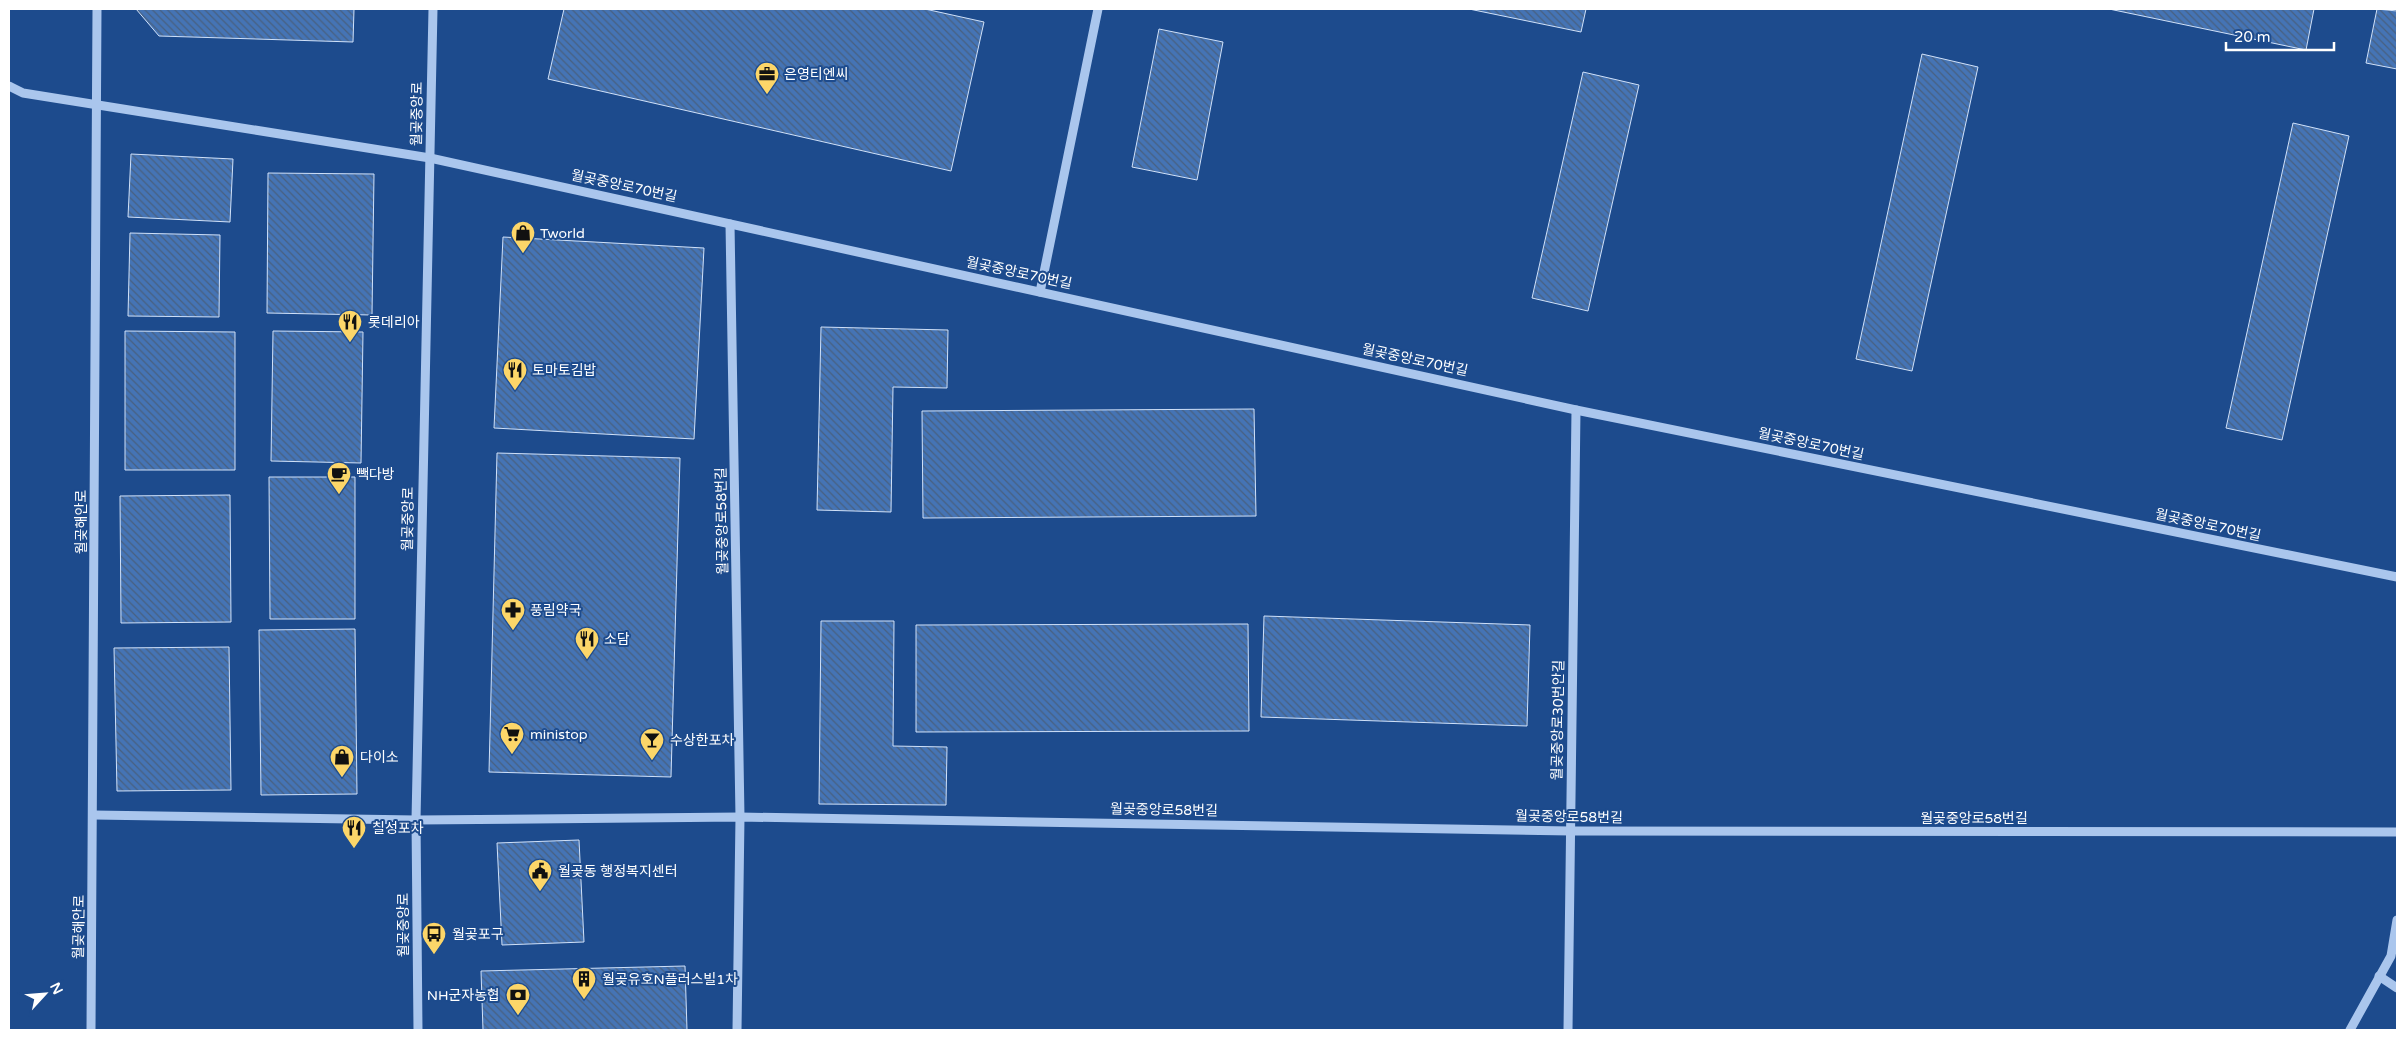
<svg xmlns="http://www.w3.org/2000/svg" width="2406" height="1039" viewBox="0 0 2406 1039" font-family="'Varela Round','Noto Sans KR',sans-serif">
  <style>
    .building { fill: url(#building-back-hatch); stroke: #d0e1f9 }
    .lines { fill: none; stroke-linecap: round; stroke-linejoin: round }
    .minor { stroke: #aac6ed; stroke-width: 9 }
    .labels { text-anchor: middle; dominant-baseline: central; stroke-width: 4; stroke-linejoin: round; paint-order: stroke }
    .poi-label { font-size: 14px; fill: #fff; stroke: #1d4b8d; text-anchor: start }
    .street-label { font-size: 14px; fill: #fff; stroke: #1d4b8d }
  </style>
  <defs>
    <pattern id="building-back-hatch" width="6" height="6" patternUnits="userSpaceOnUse" patternTransform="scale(1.25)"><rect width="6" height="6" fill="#4574b5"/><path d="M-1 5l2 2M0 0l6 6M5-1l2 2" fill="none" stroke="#486080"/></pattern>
  </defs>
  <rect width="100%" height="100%" fill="#1d4b8d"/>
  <g class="building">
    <polygon points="136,9 354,9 353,42 159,36"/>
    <polygon points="564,9 925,9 984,22 951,171 548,79"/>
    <polygon points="1469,9 1586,9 1581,32"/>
    <polygon points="2109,9 2314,9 2306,50"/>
    <polygon points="2377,9 2397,11 2397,69 2366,63"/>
    <polygon points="1159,29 1223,42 1197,180 1132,167"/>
    <polygon points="1922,54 1978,67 1912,371 1856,359"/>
    <polygon points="1583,72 1639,85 1588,311 1532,298"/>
    <polygon points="2293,123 2349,136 2282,440 2226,428"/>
    <polygon points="131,154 233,159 230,222 128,217"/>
    <polygon points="268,173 374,174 372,315 267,313"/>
    <polygon points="130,233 220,235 219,317 128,316"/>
    <polygon points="503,237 704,248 694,439 494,428"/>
    <polygon points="821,327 948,330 947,388 893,387 891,512 817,510"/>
    <polygon points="125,331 235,332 235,470 125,470"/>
    <polygon points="273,331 363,332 361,463 271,461"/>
    <polygon points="1254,409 1256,516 923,518 922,411"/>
    <polygon points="497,453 680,458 671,777 489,772"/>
    <polygon points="269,477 355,477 355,619 270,619"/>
    <polygon points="230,495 231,622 121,623 120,496"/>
    <polygon points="1264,616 1530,625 1527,726 1261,717"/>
    <polygon points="821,621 894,621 893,746 947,747 946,805 819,804"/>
    <polygon points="1248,624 1249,731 916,732 916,625"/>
    <polygon points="355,629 357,794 261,795 259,630"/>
    <polygon points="229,647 231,790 117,791 114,648"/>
    <polygon points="579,840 584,942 502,945 497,843"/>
    <polygon points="685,966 687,1030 483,1030 481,971"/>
  </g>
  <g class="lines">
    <g class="minor">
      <polyline points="9,86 23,93 430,158 1576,410 2397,577"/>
      <polyline points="730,224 740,817 737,1030"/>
      <polyline points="1040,292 1098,9"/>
      <polyline points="94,815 416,820 740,817 1571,831 2397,832"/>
      <polyline points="2379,976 2397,988"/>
      <polyline points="91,1030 97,9"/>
      <polyline points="418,1030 416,820 433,9"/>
      <polyline points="1568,1030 1576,410"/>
      <polyline points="2350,1030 2391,956 2397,920"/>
    </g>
  </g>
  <defs>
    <symbol id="office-pin" viewBox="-11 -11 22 30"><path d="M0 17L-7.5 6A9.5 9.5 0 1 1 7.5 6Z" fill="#fcd669" stroke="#1d4b8d"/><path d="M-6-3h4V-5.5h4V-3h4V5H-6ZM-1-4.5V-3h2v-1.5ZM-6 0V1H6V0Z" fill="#111"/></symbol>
    <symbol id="shop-pin" viewBox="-11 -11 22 30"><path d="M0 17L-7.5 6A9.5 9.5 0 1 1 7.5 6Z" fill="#fcd669" stroke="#1d4b8d"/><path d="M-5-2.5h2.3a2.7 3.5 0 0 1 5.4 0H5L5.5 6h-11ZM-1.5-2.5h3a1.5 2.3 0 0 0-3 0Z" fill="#111"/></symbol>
    <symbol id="restaurant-pin" viewBox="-11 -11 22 30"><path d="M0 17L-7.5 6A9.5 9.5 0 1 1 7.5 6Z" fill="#fcd669" stroke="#1d4b8d"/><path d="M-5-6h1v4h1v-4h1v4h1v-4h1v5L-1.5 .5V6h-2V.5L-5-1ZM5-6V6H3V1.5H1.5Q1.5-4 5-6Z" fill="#111"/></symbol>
    <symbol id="cafe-pin" viewBox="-11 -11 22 30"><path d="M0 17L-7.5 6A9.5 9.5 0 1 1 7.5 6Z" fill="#fcd669" stroke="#1d4b8d"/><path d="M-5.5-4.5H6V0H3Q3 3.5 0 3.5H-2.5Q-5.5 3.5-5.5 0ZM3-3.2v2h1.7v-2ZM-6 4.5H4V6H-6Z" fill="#111"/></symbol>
    <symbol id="pharmacy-pin" viewBox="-11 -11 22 30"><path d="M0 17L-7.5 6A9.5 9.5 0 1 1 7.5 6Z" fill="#fcd669" stroke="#1d4b8d"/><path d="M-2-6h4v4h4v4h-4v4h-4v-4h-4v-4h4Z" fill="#111"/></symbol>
    <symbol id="supermarket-pin" viewBox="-11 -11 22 30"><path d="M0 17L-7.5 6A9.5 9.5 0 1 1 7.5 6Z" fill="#fcd669" stroke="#1d4b8d"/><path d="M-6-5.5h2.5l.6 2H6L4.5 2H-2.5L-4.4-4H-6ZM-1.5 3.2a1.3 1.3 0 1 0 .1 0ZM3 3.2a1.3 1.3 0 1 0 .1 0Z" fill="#111"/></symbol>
    <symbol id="bar-pin" viewBox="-11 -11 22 30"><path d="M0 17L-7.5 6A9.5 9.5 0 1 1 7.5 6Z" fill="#fcd669" stroke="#1d4b8d"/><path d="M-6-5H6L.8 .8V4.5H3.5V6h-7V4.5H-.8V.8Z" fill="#111"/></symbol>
    <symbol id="civic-pin" viewBox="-11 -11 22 30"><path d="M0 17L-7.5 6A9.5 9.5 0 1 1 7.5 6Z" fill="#fcd669" stroke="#1d4b8d"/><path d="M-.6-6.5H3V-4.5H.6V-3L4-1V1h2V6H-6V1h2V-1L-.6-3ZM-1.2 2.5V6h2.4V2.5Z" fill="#111"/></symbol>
    <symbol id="bus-pin" viewBox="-11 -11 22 30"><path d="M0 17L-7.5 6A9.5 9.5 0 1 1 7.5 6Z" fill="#fcd669" stroke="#1d4b8d"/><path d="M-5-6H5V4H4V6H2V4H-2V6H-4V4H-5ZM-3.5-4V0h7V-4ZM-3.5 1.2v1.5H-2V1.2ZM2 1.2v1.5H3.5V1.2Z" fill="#111"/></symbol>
    <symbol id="building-pin" viewBox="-11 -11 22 30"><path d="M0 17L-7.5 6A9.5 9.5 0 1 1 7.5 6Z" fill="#fcd669" stroke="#1d4b8d"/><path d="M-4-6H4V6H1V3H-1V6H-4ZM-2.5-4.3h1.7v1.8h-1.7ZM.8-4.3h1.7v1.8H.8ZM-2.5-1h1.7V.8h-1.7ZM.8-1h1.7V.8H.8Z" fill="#111"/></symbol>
    <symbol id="bank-pin" viewBox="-11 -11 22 30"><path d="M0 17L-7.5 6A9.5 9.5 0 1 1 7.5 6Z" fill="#fcd669" stroke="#1d4b8d"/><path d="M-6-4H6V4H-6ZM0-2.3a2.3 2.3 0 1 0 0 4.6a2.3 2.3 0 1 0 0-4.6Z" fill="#111"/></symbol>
  </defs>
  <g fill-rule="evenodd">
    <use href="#office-pin" x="753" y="60" width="28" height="38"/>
    <use href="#shop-pin" x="509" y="219" width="28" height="38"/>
    <use href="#restaurant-pin" x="336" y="308" width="28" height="38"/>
    <use href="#restaurant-pin" x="501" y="356" width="28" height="38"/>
    <use href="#cafe-pin" x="325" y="460" width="28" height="38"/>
    <use href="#pharmacy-pin" x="499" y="596" width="28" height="38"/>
    <use href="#restaurant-pin" x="573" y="625" width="28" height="38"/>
    <use href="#supermarket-pin" x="498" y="720" width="28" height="38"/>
    <use href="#bar-pin" x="638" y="726" width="28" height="38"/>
    <use href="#shop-pin" x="328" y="743" width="28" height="38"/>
    <use href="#restaurant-pin" x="340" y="814" width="28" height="38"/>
    <use href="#civic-pin" x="526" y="857" width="28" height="38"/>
    <use href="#bus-pin" x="420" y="920" width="28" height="38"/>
    <use href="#building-pin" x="570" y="965" width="28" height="38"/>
    <use href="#bank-pin" x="504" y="981" width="28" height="38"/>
  </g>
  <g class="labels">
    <g class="poi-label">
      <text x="784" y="74">은영티엔씨</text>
      <text x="540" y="233">Tworld</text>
      <text x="368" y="322">롯데리아</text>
      <text x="532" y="370">토마토김밥</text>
      <text x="356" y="474">빽다방</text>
      <text x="530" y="610">풍림약국</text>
      <text x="604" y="639">소담</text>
      <text x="530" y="734">ministop</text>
      <text x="670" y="740">수상한포차</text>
      <text x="360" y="757">다이소</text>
      <text x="372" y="828">칠성포차</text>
      <text x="558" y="871">월곶동 행정복지센터</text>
      <text x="452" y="934">월곶포구</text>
      <text x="602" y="979">월곶유호N플러스빌1차</text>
      <text x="500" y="995" text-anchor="end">NH군자농협</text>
    </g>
    <g class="street-label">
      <text transform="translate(417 114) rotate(-89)">월곶중앙로</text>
      <text transform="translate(624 186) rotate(12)">월곶중앙로70번길</text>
      <text transform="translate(1019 273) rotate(12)">월곶중앙로70번길</text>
      <text transform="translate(1415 360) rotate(12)">월곶중앙로70번길</text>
      <text transform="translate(1811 444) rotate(12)">월곶중앙로70번길</text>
      <text transform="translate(408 519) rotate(-89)">월곶중앙로</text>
      <text transform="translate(722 521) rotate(-91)">월곶중앙로58번길</text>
      <text transform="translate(81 522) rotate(-90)">월곶해안로</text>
      <text transform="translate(2208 525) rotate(12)">월곶중앙로70번길</text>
      <text transform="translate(1558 720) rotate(-89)">월곶중앙로30번안길</text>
      <text transform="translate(1164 810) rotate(1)">월곶중앙로58번길</text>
      <text transform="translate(1569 817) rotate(1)">월곶중앙로58번길</text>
      <text x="1974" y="818">월곶중앙로58번길</text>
      <text transform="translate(403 925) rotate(-90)">월곶중앙로</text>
      <text transform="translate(79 927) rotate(-89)">월곶해안로</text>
    </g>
  </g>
  <rect width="2406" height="1039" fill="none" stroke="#ffffff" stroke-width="20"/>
  <g transform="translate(45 994) rotate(64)" stroke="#1d4b8d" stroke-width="4" paint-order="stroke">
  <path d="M0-4L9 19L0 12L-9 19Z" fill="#ffffff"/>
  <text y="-8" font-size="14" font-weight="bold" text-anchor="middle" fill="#ffffff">N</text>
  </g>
  <path d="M2226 42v8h108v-8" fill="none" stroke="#ffffff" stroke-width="2.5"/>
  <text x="2234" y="42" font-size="15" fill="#ffffff" stroke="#1d4b8d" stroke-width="4" paint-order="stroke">20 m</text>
</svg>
